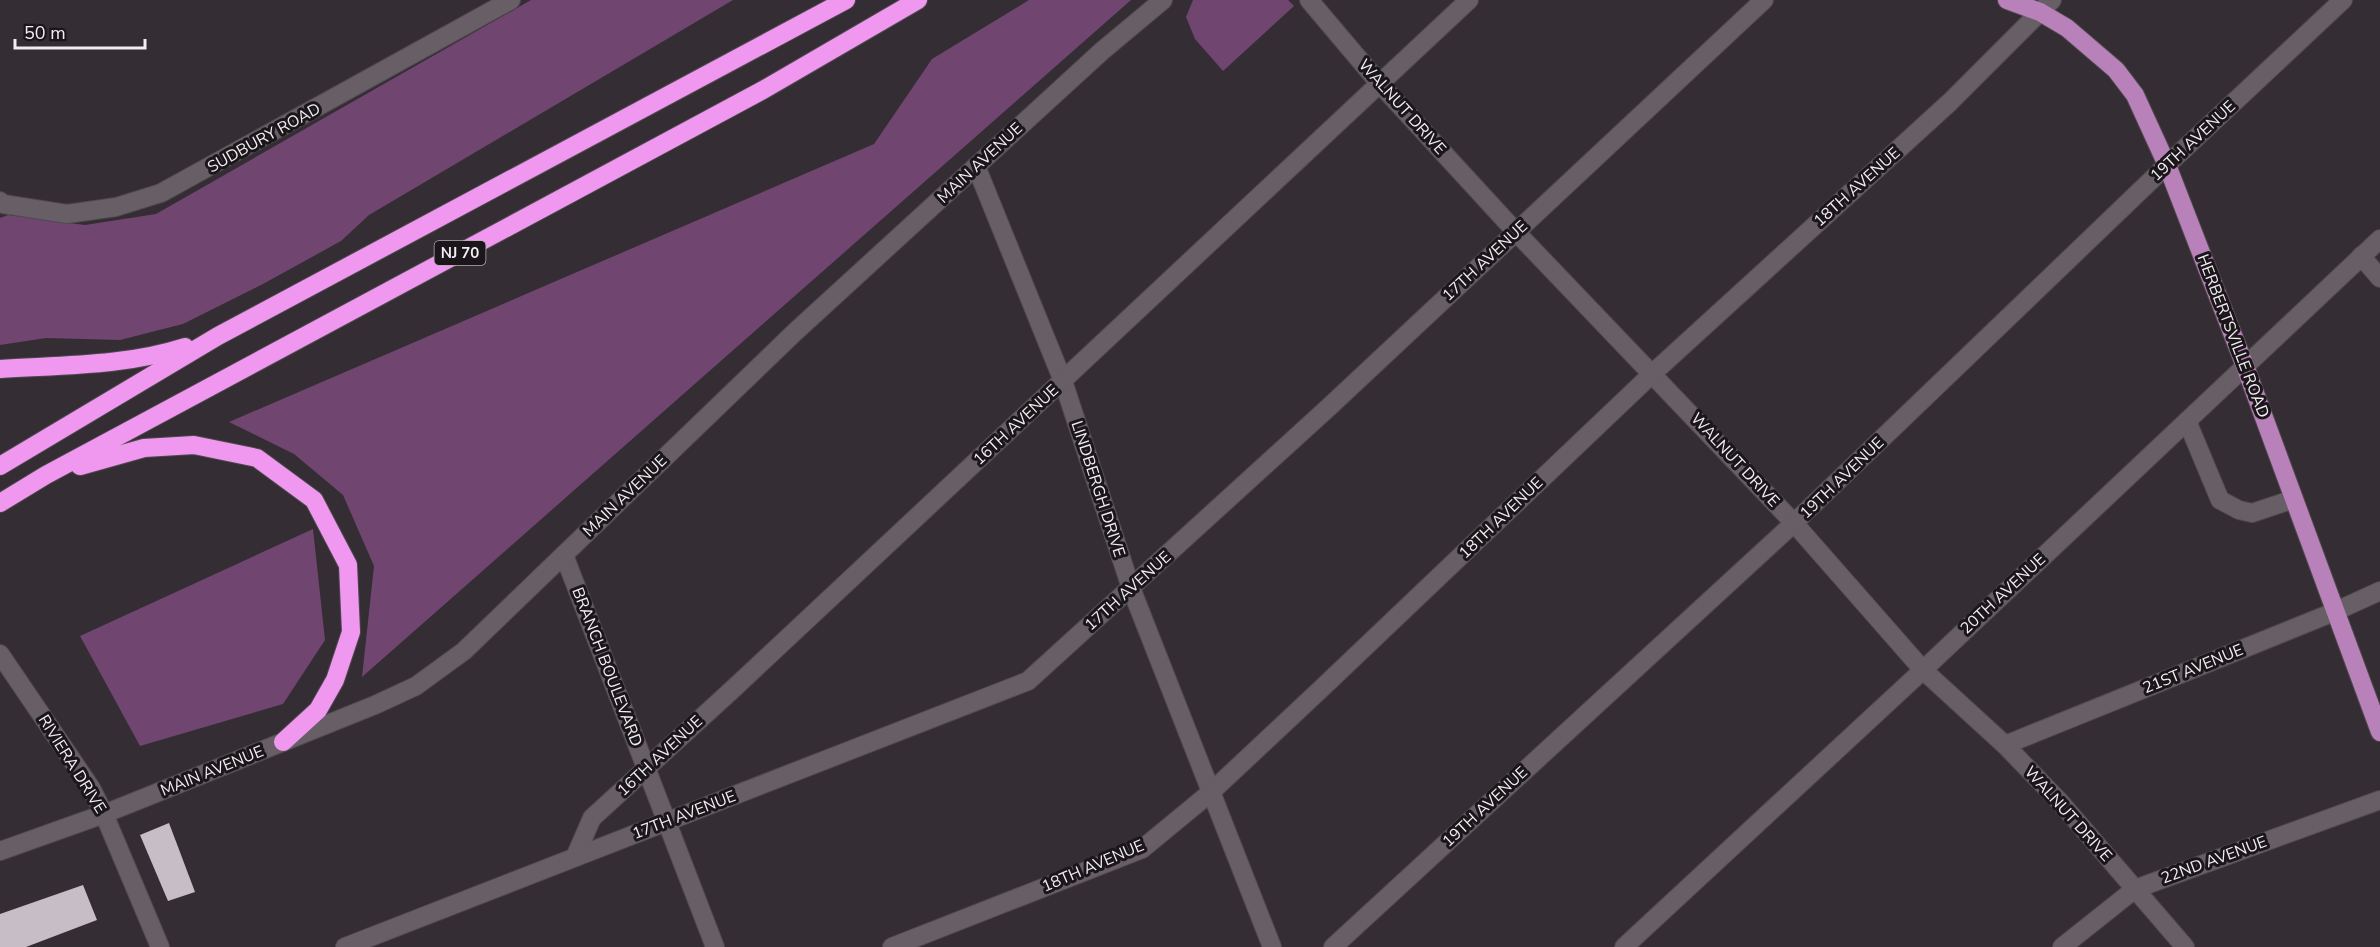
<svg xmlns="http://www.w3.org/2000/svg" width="2380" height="947" viewBox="0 0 2380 947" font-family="'Nunito Sans',sans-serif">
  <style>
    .forest { fill: #704570 }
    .building { fill: #c6bdc6 }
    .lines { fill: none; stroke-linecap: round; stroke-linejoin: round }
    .minor-casing { stroke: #4f494f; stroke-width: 20 }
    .major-casing { stroke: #4f494f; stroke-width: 20 }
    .highway-casing { stroke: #4f494f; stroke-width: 20 }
    .minor { stroke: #675e66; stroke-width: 18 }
    .major { stroke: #b981b9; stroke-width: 18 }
    .highway { stroke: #f098f0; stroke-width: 18 }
    .labels { text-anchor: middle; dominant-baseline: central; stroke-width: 6; stroke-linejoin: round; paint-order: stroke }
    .shield { fill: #1a161a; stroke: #b1acb1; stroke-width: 1.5 }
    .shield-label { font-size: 15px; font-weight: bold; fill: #f2edf2 }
    .street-label { font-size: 16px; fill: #f2edf2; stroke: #1a161a }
  </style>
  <rect width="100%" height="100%" fill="#342d34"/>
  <g class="forest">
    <polygon points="531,0 733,0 369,215 341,241 263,284 183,324 120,340 46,338 0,345 0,218 8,215 85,225 156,214"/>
    <polygon points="1029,0 1131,0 362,677 374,566 343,495 294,454 229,422 874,144 932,59"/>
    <polygon points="1193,0 1288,0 1294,6 1223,71 1195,39 1186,17"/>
    <polygon points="313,529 325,640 283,704 140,746 80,636"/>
  </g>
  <g class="building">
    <polygon points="169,823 195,892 168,901 140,835"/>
    <polygon points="83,885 97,920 26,947 0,947 0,914"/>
  </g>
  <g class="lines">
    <defs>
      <g id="minor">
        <polyline points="1309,0 1380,84 1516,232 1794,523 1923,670 2005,745 2061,803 2185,947"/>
        <polyline points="976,166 1063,381 1131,588 1272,947"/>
        <polyline points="0,201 3,204 67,214 116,207 161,193 511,0"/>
        <polyline points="2361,256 2380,278"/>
        <polyline points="2187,421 2220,500 2239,510 2252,513 2294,499"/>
        <polyline points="564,555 715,947"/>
        <polyline points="0,654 91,788 104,814 160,947"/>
        <polyline points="2005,745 2334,612 2380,591"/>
        <polyline points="0,851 104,814 375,705 416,686 464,651 795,332 1102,51 1163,0"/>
        <polyline points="575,857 592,818 733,689 1469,0"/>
        <polyline points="345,947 1028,681 1329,407 1764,0"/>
        <polyline points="892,947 1142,849 1210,793 1322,688 1653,373 1950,102 2052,0"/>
        <polyline points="1333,947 1794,523 2167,165 2343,0"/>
        <polyline points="1624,947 1923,670 2380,239"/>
        <polyline points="2062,947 2135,889 2380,800"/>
      </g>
      <polyline id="major" points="2007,0 2040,12 2067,28 2116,70 2135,95 2167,165 2245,366 2380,732"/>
      <g id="highway">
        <path d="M0,369c62,-4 126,-3 185,-22"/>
        <polyline points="0,466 218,336 846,0"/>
        <polyline points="80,466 144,448 194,445 257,458 314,500 348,565 351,632 335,680 318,710 283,742"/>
        <polyline points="0,503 46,475 763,90 918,0"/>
      </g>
    </defs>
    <use href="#minor" class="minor-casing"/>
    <use href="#major" class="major-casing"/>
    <use href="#highway" class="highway-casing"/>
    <use href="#minor" class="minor"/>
    <use href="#major" class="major"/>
    <use href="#highway" class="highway"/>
  </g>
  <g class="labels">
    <rect class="shield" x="434.5" y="241" width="51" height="24" rx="4.5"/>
    <g class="shield-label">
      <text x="460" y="253">NJ 70</text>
    </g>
    <g class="street-label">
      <text transform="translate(1402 107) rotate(48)">WALNUT DRIVE</text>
      <text transform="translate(264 138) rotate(-29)">SUDBURY ROAD</text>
      <text transform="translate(2193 141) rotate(-43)">19TH AVENUE</text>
      <text transform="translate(980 163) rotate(-43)">MAIN AVENUE</text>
      <text transform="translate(1857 187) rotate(-42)">18TH AVENUE</text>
      <text transform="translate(1485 261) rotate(-43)">17TH AVENUE</text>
      <text transform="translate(2233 336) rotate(69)">HERBERTSVILLE ROAD</text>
      <text transform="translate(1016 425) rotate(-43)">16TH AVENUE</text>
      <text transform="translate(1735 460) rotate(47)">WALNUT DRIVE</text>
      <text transform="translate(1842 478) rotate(-44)">19TH AVENUE</text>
      <text transform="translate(1098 489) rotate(72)">LINDBERGH DRIVE</text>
      <text transform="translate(625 496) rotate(-44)">MAIN AVENUE</text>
      <text transform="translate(1501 518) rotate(-44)">18TH AVENUE</text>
      <text transform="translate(1128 591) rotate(-42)">17TH AVENUE</text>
      <text transform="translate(2003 594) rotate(-43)">20TH AVENUE</text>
      <text transform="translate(607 667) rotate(69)">BRANCH BOULEVARD</text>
      <text transform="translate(2193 669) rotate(-22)">21ST AVENUE</text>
      <text transform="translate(660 756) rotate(-43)">16TH AVENUE</text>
      <text transform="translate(72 764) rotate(58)">RIVIERA DRIVE</text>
      <text transform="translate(212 771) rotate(-22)">MAIN AVENUE</text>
      <text transform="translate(1485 807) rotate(-43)">19TH AVENUE</text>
      <text transform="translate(2068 814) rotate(48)">WALNUT DRIVE</text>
      <text transform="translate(684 815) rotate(-21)">17TH AVENUE</text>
      <text transform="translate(2214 860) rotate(-20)">22ND AVENUE</text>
      <text transform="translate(1093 866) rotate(-23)">18TH AVENUE</text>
    </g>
  </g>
  <path d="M15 39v9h130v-9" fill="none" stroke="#f2edf2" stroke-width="3"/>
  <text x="24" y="39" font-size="18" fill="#f2edf2" stroke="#1a161a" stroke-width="4.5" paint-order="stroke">50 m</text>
</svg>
